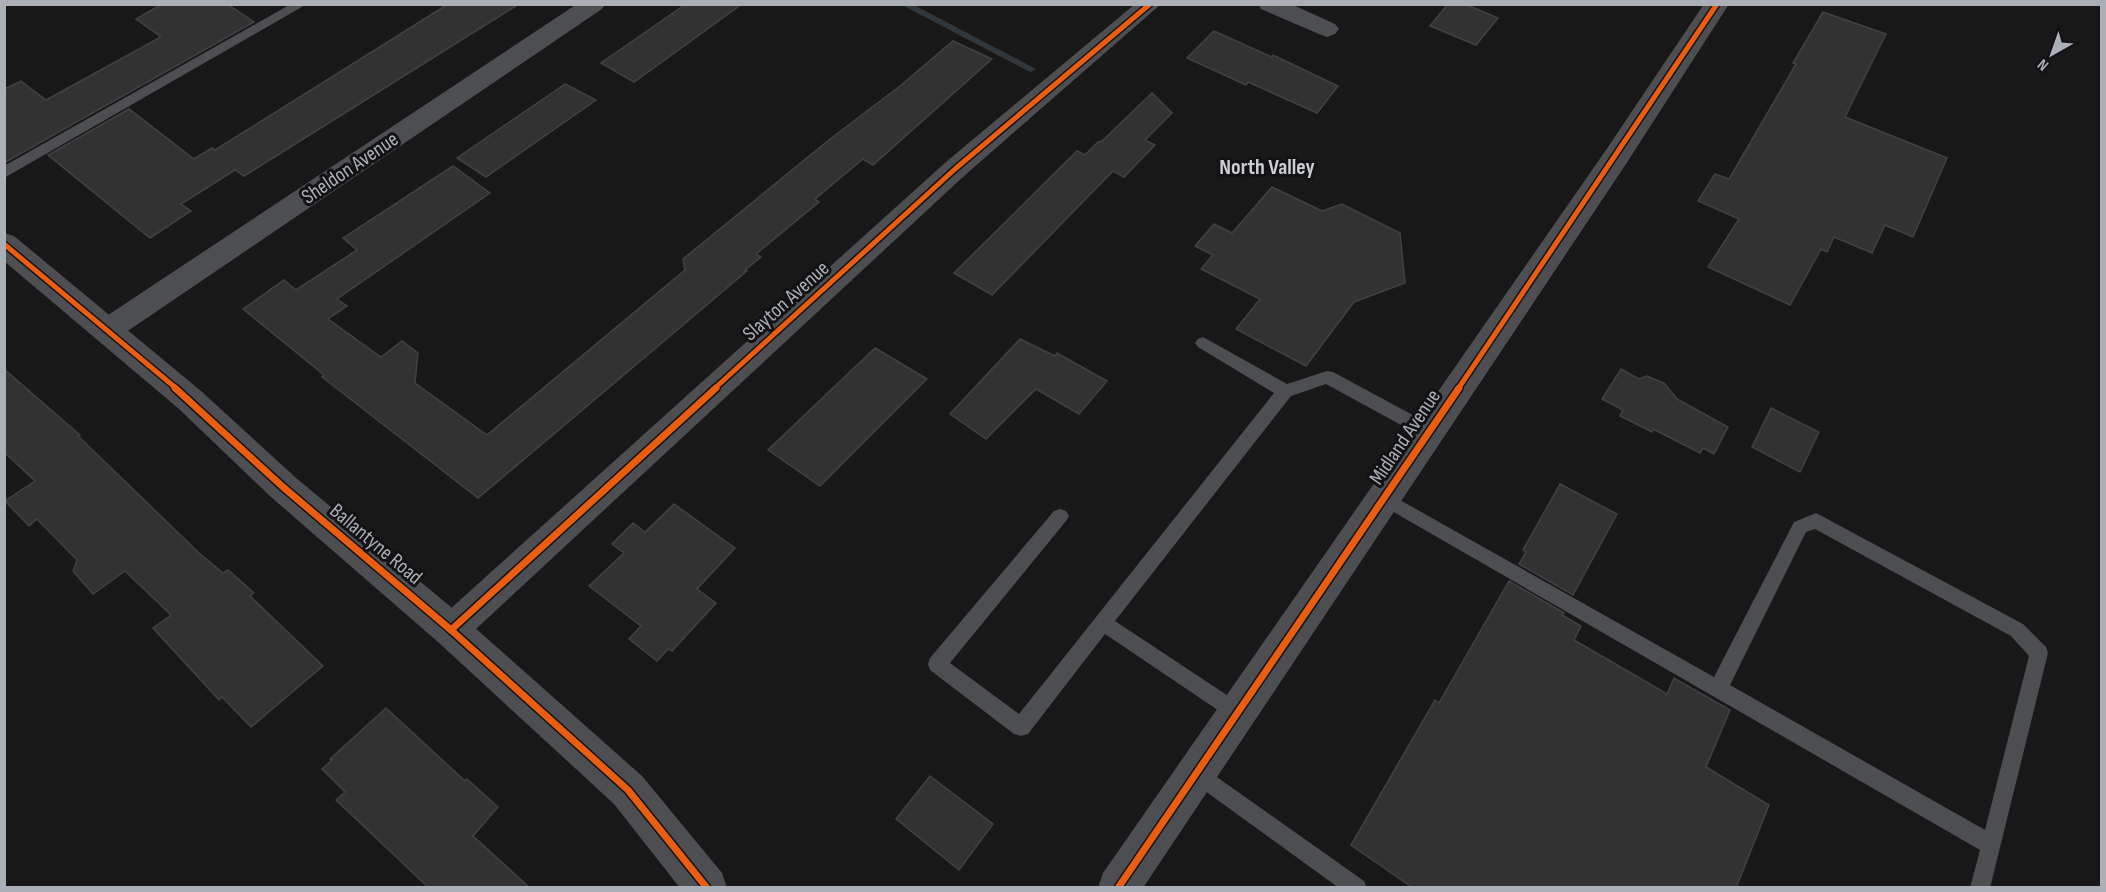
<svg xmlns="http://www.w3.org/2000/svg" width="2106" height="892" viewBox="0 0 2106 892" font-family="'Sofia Sans Condensed',sans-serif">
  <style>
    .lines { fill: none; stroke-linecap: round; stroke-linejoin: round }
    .stream { fill: #30373c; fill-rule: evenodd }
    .building { fill: #323233; stroke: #414144; stroke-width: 1.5 }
    .service { fill: #4d4e51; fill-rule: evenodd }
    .minor { fill: #4d4e51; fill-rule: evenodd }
    .tertiary { fill: #4d4e51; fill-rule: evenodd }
    .cycleway-far1-casing { stroke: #121214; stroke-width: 8 }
    .cycleway-casing { stroke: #121214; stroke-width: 10 }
    .cycleway-far1 { stroke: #e95d12; stroke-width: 5 }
    .cycleway { stroke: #e95d12; stroke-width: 7 }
    .labels { text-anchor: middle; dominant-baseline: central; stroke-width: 6; stroke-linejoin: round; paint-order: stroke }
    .street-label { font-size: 21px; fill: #abafb7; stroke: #121214 }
    .neighbourhood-label { font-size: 22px; font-weight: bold; fill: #cbced3; stroke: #121214 }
  </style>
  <rect width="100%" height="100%" fill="#181818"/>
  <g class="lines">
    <polygon class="stream" points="900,4 912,4 1036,69 1031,72 1028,71"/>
  </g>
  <g class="building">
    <polygon points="162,4 227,4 254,22 4,163 4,89 21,81 46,100 161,37 136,19"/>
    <polygon points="448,4 519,4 244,176 235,170 181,204 191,211 150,238 48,155 129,109 194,159 212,148 215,150"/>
    <polygon points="686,4 742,4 634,82 601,63"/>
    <polygon points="1448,4 1465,4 1498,18 1476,45 1430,26"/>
    <polygon points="1823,12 1886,34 1845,117 1947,158 1913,237 1885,225 1872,253 1834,237 1827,252 1821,249 1790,305 1708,267 1739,219 1698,201 1715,174 1729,179 1796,64 1793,63"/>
    <polygon points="1214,31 1272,57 1273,55 1338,86 1317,113 1248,82 1246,85 1187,58"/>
    <polygon points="953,41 992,59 873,165 863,159 815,199 819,202 756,254 761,257 745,270 747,271 478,498 322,377 324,375 243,309 284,280 296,290 357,250 343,238 453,166 490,193 337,299 347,306 328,319 381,357 402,341 418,353 415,383 487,435 685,270 683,259 830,139 900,86"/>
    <polygon points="565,84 596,100 486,177 457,158"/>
    <polygon points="1152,93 1172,113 1145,140 1155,145 1124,177 1113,171 992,295 954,273 1077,151 1085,155 1098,142 1102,141"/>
    <polygon points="1272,187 1322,211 1342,204 1400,233 1405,283 1354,302 1306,366 1236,329 1260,299 1201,269 1213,255 1195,246 1214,224 1232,233"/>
    <polygon points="1020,339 1055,356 1057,353 1107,381 1079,414 1036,389 986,439 950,414"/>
    <polygon points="875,348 927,379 820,486 768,450"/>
    <polygon points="4,369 80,435 78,436 199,553 223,573 228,570 254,593 250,596 323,666 251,727 222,697 219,700 153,628 171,615 125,571 93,594 73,571 77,560 37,519 29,526 5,501 35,481 4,452"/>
    <polygon points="1621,369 1639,379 1647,376 1664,383 1677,399 1728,427 1714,454 1703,448 1700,453 1653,429 1652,432 1620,416 1623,410 1602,399"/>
    <polygon points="1771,408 1819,432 1800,472 1752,447"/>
    <polygon points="1560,484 1617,514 1573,595 1519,564 1526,552 1523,550"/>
    <polygon points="674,504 735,548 697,589 716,603 672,651 668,649 657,661 629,639 641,626 589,586 624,553 612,544 633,523 645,532"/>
    <polygon points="1509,581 1564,613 1562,615 1581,626 1574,640 1667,694 1674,678 1730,710 1706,767 1769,805 1736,888 1413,888 1351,845 1435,700 1439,703"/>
    <polygon points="386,708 465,781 467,779 498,807 473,836 530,888 429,888 336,800 345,792 322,769 332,760 330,759"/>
    <polygon points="930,776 993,824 959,870 896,819"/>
  </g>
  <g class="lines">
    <g class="service">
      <polygon points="291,4 307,4 4,178 4,166"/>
      <polygon points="1203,337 1287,384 1327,371 1333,372 1435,427 1437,432 1435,437 1429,439 1423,437 1326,384 1291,396 1115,621 1245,707 1248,713 1245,719 1238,722 1231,719 1105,634 1028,734 1021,736 1014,734 930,670 928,664 930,658 1054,511 1060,509 1066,511 1069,516 1066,521 950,663 1019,714 1274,393 1198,347 1195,343 1198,339"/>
      <path d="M1384,491l330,186 80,-155 22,-9 207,111 23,23 2,6 -58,235h-20l10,-38 -602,-347 -2,-5 2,-5zM1815,529l196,107 18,20 -44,174 -255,-145 76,-153z"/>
      <polygon points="1197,763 1364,881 1367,888 1339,888 1190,780 1187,773 1190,766"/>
    </g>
    <g class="minor">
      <polygon points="577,4 605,4 602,9 116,339 106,343 96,339 91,331 96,323"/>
      <polygon points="1135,4 1161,4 964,176 463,641 451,646 439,641 434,630 439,619 946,162"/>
      <polygon points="1258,4 1291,4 1335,24 1339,29 1335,34 1327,37 1319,34 1261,9"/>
    </g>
    <g class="tertiary">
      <polygon points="1704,4 1729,4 1626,164 1143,888 1098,888 1103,873 1606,150"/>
      <polygon points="4,233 14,236 201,391 295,477 464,618 642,776 722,873 727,888 680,888 614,804 438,642 271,497 179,409 4,261"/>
    </g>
    <defs>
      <g id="cycleway-far1">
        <polyline points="4,244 177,389"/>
        <polyline points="714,389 955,169 1150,4"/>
        <polyline points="1458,389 1717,4"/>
      </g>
      <g id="cycleway">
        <polyline points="175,388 283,487 451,630 628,790 707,888"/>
        <polyline points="451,630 716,388"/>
        <polyline points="1118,888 1459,388"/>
      </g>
    </defs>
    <use href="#cycleway-far1" class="cycleway-far1-casing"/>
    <use href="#cycleway" class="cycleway-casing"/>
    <use href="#cycleway-far1" class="cycleway-far1"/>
    <use href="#cycleway" class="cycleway"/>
  </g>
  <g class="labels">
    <g class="street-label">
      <text transform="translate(350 168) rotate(-34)">Sheldon Avenue</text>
      <text transform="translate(786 301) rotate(-42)">Slayton Avenue</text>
      <text transform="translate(1405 437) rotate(-56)">Midland Avenue</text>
      <text transform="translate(376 544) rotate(40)">Ballantyne Road</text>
    </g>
    <g class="neighbourhood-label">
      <text x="1267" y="167">North Valley</text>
    </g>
  </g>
  <rect width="2106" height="892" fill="none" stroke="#abafb7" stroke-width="12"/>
  <g transform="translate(2052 54) rotate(220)" stroke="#121214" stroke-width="4.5" paint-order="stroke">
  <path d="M0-4.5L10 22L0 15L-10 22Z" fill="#abafb7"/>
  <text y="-9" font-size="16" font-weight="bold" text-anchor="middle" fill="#abafb7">N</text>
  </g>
</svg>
